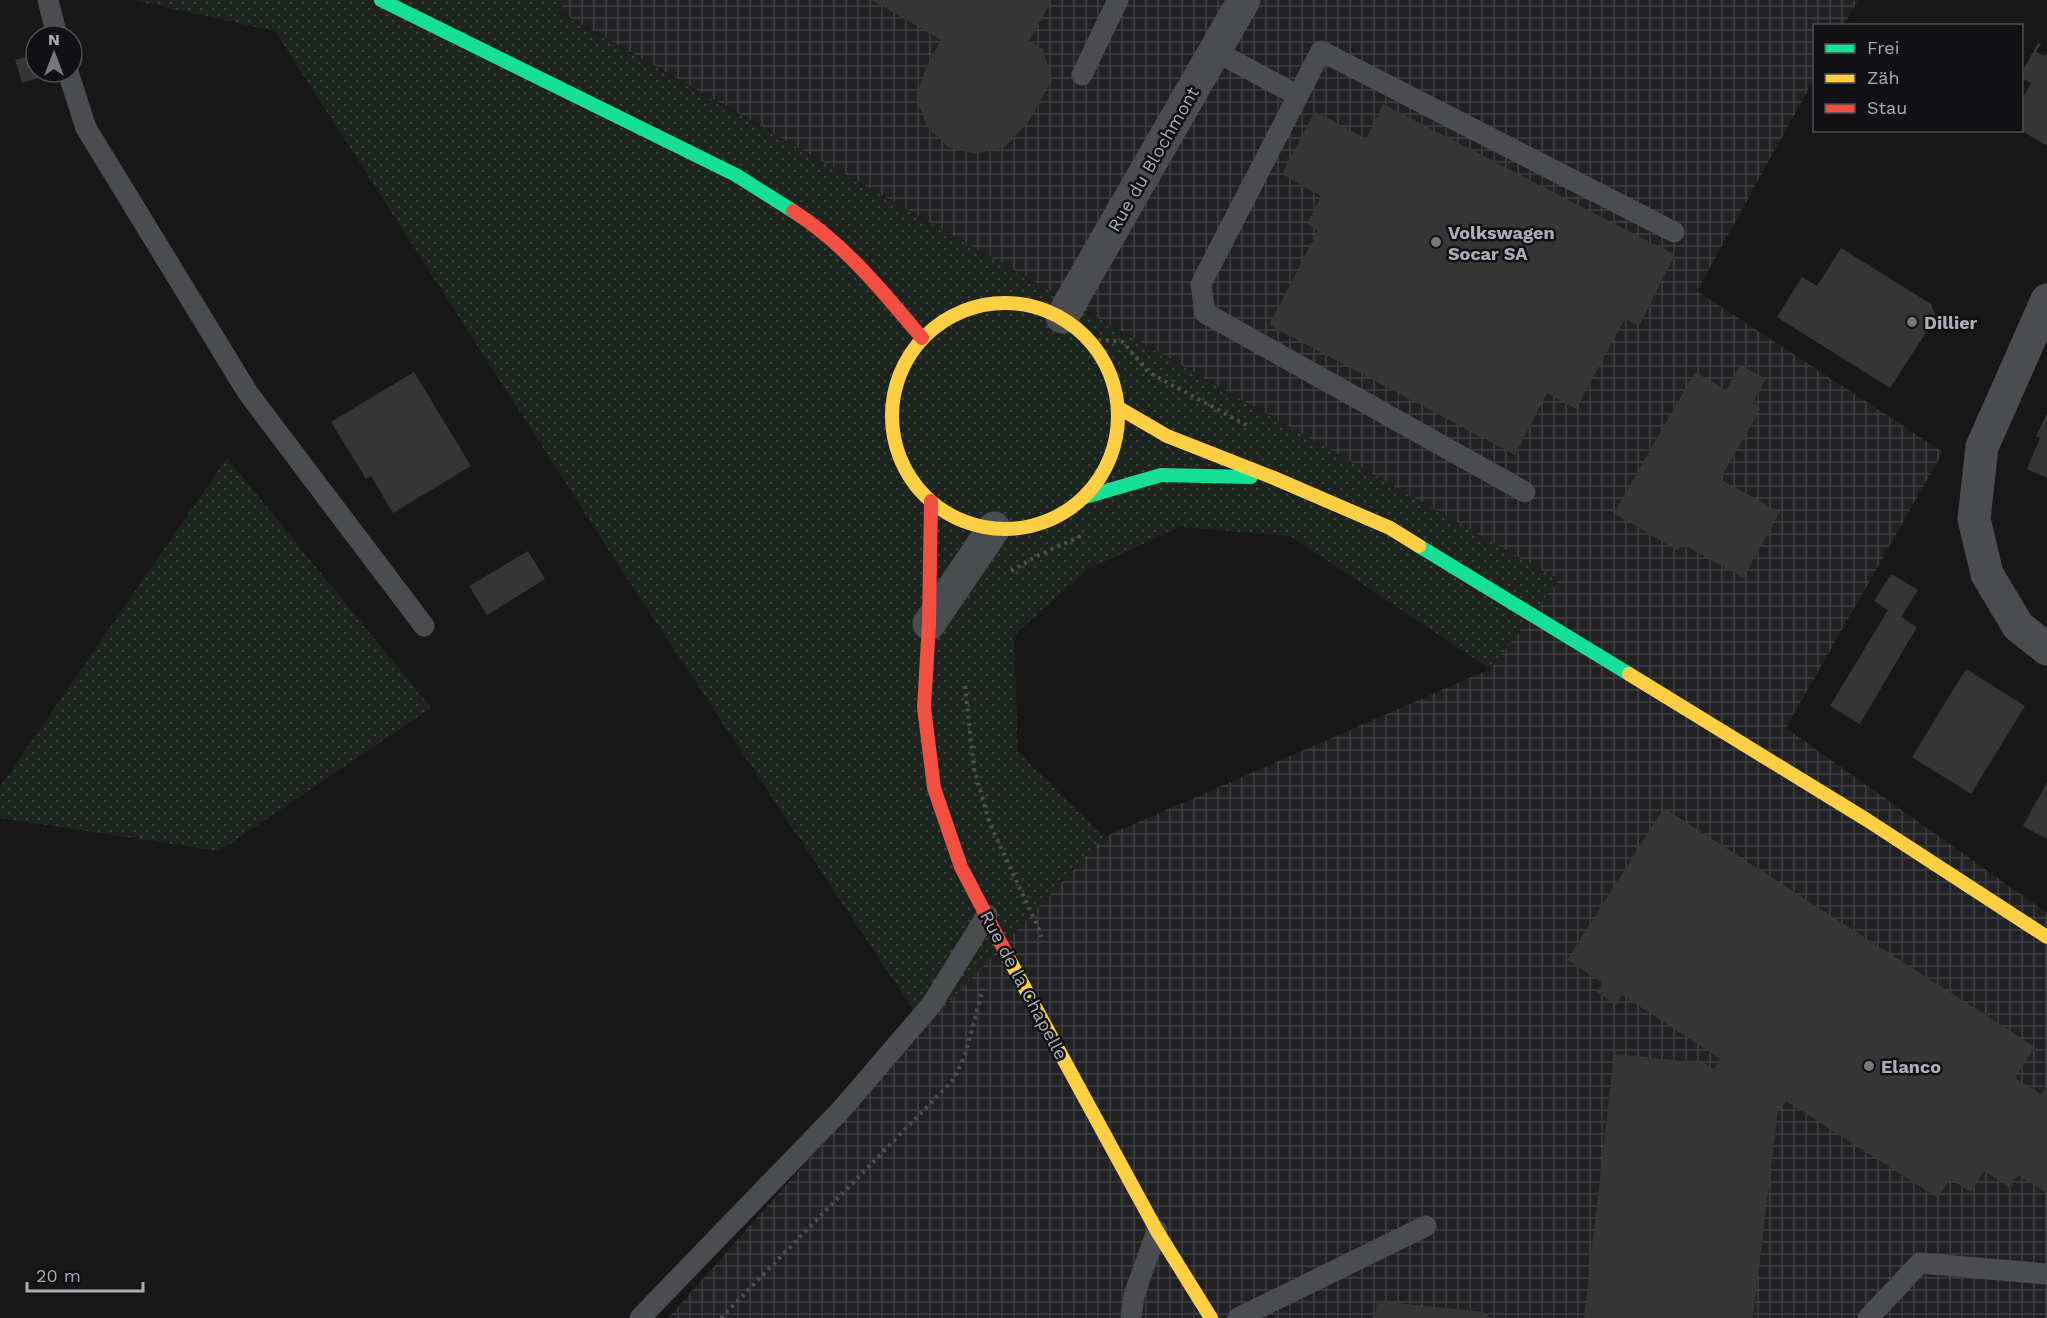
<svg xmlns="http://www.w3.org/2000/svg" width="2047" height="1318" viewBox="0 0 2047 1318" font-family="'Work Sans',sans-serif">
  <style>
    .industrial { fill: url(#industrial-grid) }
    .grass { fill: url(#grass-dots) }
    .building { fill: #353536 }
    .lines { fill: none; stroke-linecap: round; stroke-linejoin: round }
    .path { stroke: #4d4e52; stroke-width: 4; stroke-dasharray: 3 4.5; stroke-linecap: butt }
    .lane { stroke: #4b4c50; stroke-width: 21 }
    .street { stroke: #4b4c50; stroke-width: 33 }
    .fast { stroke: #16e098; stroke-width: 14 }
    .slow { stroke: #ffcf43; stroke-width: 14 }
    .jam { stroke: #f24e42; stroke-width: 14 }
    .poi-dot { fill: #757880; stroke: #111113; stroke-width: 2 }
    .labels { text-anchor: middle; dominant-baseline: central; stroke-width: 5; stroke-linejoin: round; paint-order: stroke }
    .street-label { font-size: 18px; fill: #a8adb8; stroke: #111113 }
    .poi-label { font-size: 18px; font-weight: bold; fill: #a8adb8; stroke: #111113; text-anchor: start }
  </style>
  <defs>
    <pattern id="industrial-grid" width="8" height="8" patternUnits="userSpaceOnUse" patternTransform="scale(1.5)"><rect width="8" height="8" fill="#212123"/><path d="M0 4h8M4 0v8" fill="none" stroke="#3e3f41"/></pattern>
    <pattern id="grass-dots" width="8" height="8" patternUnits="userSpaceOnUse" patternTransform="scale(1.5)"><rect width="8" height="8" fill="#1d241e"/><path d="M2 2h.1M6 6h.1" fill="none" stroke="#3b413d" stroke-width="1.8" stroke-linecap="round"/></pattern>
  </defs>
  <rect width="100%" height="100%" fill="#171717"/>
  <polygon class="industrial" points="565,0 1858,0 1844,25 1814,26 1814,79 1697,291 1943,452 1786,728 2047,913 2047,1318 668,1318 925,1028 1104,837 1490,669 1559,580 558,11"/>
  <g class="grass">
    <polygon points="132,0 565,0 558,12 1559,580 1490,669 1290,536 1180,527 1088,569 1014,635 1018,752 1104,837 925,1028 630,583 275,31"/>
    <polygon points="227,458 431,708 219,851 0,818 0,787"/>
  </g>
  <g class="building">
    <polygon points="872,0 1052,0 1029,41 1043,49 1052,80 1027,124 1005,147 974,154 948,147 927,127 916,97 926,67 941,40"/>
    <polygon points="2038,43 2041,44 2036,52 2045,56 2047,53 2047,146 2022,131 2022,99 2031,83 2022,78 2022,72"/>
    <polygon points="32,55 38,78 22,83 15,60"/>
    <polygon points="1383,104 1675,255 1639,326 1625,319 1576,409 1547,393 1515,455 1269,325 1318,231 1307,224 1321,196 1282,174 1315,111 1366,139"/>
    <polygon points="1841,248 1931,304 1936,317 1890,388 1777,317 1802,277 1817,286"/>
    <polygon points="1740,365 1766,379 1752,403 1761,408 1720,479 1780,512 1743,578 1682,544 1678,551 1614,513 1695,372 1726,390"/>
    <polygon points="414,372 471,466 393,513 371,476 366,479 331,422"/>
    <polygon points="2047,413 2047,478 2027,469 2040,438 2036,436"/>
    <polygon points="528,551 545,579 487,615 469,586"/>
    <polygon points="1891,574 1918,590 1901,617 1917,627 1860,724 1830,706 1888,610 1874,601"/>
    <polygon points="1966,669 2025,706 1971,794 1912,757"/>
    <polygon points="2047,782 2047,839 2023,826"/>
    <polygon points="1664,808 2035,1047 2015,1078 2041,1094 2044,1090 2047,1092 2047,1193 2018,1175 2010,1188 1984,1171 1971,1192 1950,1179 1938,1198 1786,1101 1779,1112 1778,1110 1753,1318 1584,1318 1614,1054 1703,1063 1714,1069 1720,1059 1622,995 1616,1005 1597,992 1603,983 1567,960"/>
    <polygon points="1377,1301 1485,1312 1489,1318 1375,1318"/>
  </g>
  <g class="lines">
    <g class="path">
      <polyline points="1091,339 1123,342 1148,372 1250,427"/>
      <polyline points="1011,571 1037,556 1085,534"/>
      <polyline points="965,686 974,769 990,824 1041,934 1041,937"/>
      <polyline points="721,1318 954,1079 965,1055 983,989"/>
    </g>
    <g class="lane">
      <polyline points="48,0 57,36"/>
      <polyline points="1215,51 1297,95"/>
      <polyline points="68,72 86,128 248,393 424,626"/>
      <polyline points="1082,75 1118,0"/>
      <polyline points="1525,492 1205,313 1201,284 1321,51 1674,232"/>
      <polyline points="640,1318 841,1110 932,1004 987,915"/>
      <polyline points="1131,1318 1134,1295 1157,1231"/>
      <polyline points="1238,1318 1426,1226"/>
      <polyline points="1868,1318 1920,1263 2047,1274"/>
    </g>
    <g class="street">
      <polyline points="2047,300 1982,447 1974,519 1987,574 2018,626 2047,649"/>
      <polyline points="1062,317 1244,0"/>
      <polyline points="929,624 994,528"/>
    </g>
    <g class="fast">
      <polyline points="381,0 736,175 793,211"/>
      <polyline points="1085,497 1161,475 1251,477"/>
      <polyline points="1419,546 1629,674"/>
    </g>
    <g class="slow">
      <circle cx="1005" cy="416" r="113"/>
      <polyline points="1119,408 1167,436 1274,478 1390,528 1419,546"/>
      <polyline points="1629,674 1867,820 2047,937"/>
      <polyline points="1009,959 1157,1231 1211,1318"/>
    </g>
    <g class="jam">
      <path d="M793,211c51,32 91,82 129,127"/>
      <polyline points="931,501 929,624 924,707 934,788 961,867 1009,959"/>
    </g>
  </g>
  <g class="poi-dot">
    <circle cx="1436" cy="242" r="6"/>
    <circle cx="1912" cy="322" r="6"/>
    <circle cx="1869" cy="1066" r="6"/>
  </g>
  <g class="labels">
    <g class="street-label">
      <text transform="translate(1153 159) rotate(-60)">Rue du Blochmont</text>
      <text transform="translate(1024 985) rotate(62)">Rue de la Chapelle</text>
    </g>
    <g class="poi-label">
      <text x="1448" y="232">Volkswagen<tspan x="1448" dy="21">Socar SA</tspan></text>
      <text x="1924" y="322">Dillier</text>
      <text x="1881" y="1066">Elanco</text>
    </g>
  </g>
  <rect x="1813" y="24" width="210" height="108" fill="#111113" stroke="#4d4f55" stroke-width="1.5"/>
  <rect x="1825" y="44" width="30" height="9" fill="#16e098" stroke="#4d4f55" stroke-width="1.5"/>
  <text x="1867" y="54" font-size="18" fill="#a8adb8">Frei</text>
  <rect x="1825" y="74" width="30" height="9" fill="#ffcf43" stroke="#4d4f55" stroke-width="1.5"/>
  <text x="1867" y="84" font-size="18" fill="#a8adb8">Zäh</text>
  <rect x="1825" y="104" width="30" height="9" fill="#f24e42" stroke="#4d4f55" stroke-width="1.5"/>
  <text x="1867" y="114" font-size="18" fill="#a8adb8">Stau</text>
  <g transform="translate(54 54)"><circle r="28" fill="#111113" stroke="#4d4f55" stroke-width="1.5"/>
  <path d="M0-4.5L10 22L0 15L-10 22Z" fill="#757880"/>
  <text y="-9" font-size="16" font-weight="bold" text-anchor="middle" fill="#a8adb8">N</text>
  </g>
  <path d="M27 1282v9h116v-9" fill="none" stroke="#a8adb8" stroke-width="3"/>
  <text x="36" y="1282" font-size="18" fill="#a8adb8" stroke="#111113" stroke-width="4.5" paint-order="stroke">20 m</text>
</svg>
